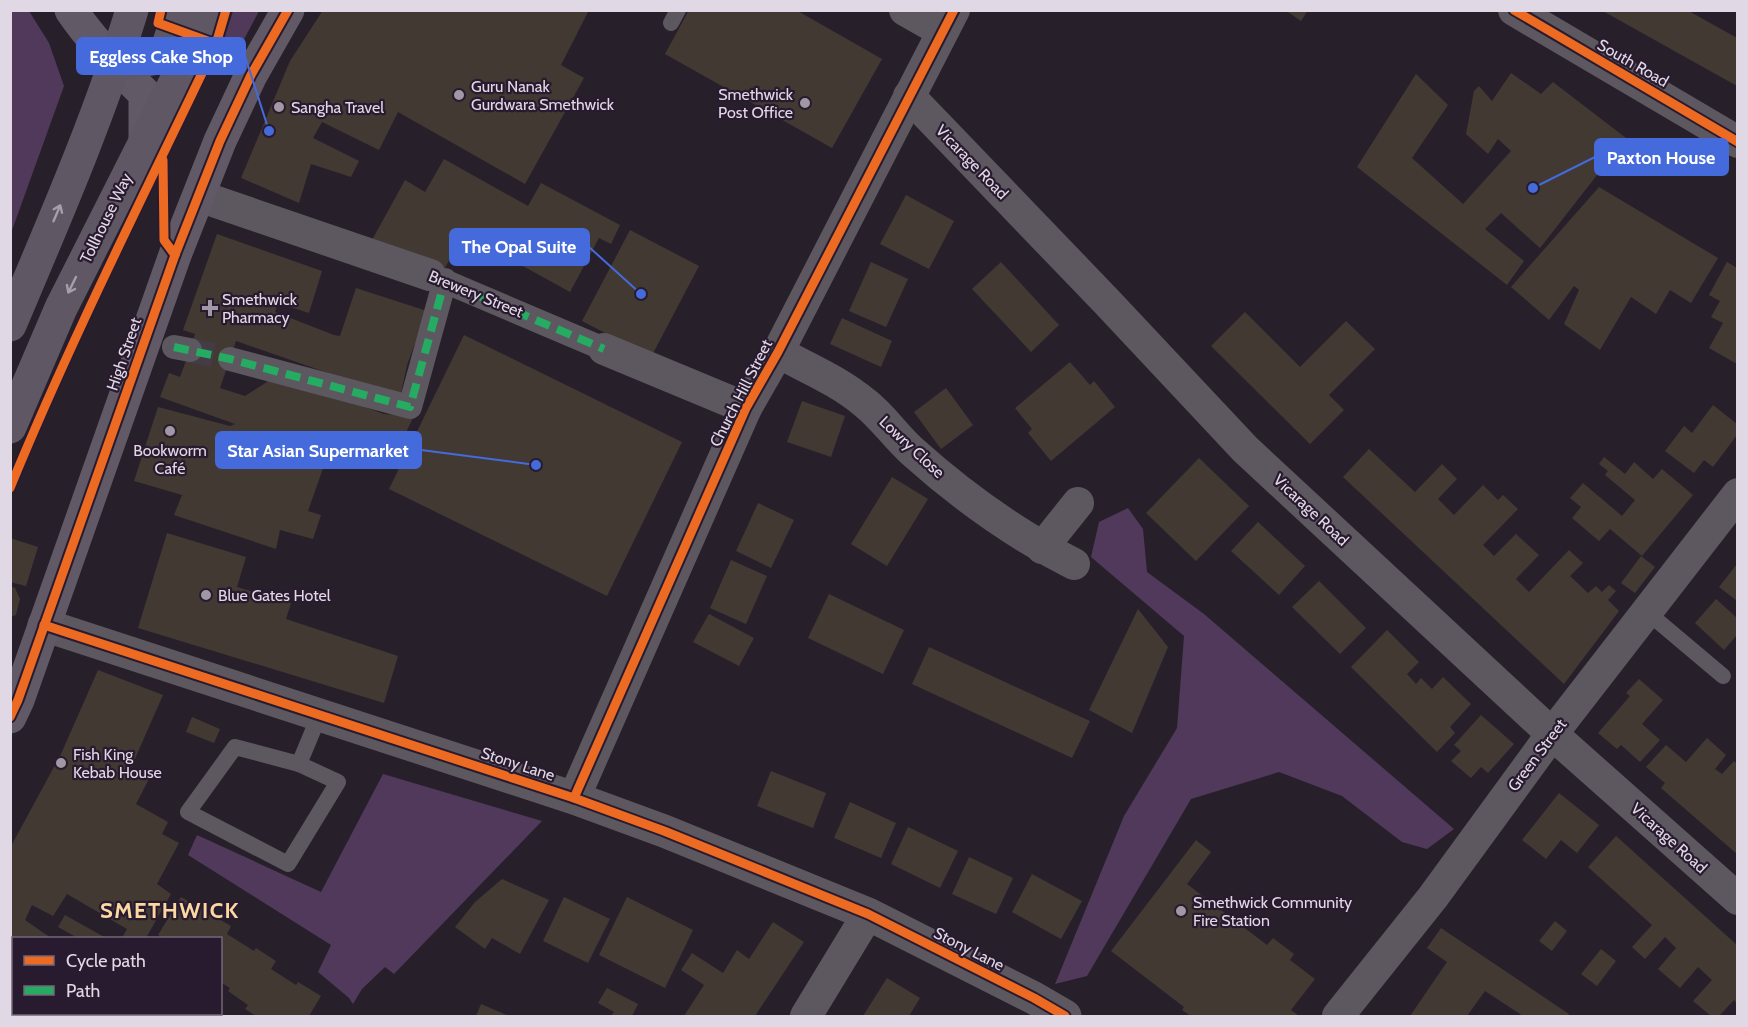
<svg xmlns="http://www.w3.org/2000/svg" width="1748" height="1027" viewBox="0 0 1748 1027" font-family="Cabin,sans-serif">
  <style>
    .green { fill: #50395a }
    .building { fill: #423933 }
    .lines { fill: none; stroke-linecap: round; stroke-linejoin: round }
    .pedestrian-tunnel { stroke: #433c46; stroke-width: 24; stroke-dasharray: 24 12; stroke-linecap: butt }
    .service { stroke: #5d5760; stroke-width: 16 }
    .pedestrian { stroke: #5d5760; stroke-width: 24 }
    .minor { stroke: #5d5760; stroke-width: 32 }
    .tertiary { stroke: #5d5760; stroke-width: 33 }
    .secondary { stroke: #615965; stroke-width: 33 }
    .primary { stroke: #5f5763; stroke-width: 33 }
    .quiet { stroke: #26ab63; stroke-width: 8; stroke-dasharray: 15 8; stroke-linecap: butt }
    .cycleway-casing { stroke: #291b2f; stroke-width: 13 }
    .cycleway { stroke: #ed6a23; stroke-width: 9 }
    .oneway { stroke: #a69eab }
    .poi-dot { fill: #a098a4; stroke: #291b2f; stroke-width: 2 }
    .labels { text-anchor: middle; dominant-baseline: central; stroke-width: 4.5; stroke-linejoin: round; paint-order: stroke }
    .street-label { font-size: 16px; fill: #e1d8e6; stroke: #291b2f }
    .poi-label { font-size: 16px; fill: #e1d8e6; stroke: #291b2f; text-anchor: start }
    .district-label { font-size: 22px; font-weight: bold; letter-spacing: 1.5px; fill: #fbd7a1; stroke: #291b2f }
    .leader { fill: none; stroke: #446adb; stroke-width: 2 }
    .callout-dot { fill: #446adb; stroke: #291b2f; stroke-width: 2 }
    .callout { fill: #446adb; stroke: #446adb; stroke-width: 2 }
    .callout-label { font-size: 18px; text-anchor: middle; font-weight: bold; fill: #fff }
  </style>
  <rect width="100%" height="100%" fill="#27202a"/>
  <g class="green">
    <polygon points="11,10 29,11 49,43 64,86 11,233"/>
    <polygon points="233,11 259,11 241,45 224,39"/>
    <polygon points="1128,508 1143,529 1147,572 1204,614 1454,829 1427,849 1402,842 1342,796 1279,772 1191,799 1087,976 1055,984 1124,816 1177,728 1184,636 1091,557 1099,522"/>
    <polygon points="383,774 542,821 394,974 385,967 362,989 353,1004 349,998 318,972 331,945 188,855 197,835 321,892"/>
  </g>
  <g class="building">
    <polygon points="323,10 589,10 561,65 584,78 525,184 398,112 379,150 322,122 313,138 359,161 351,177 311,164 299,203 241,178 290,61"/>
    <polygon points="689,10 796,10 882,59 832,148 665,54"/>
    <polygon points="1285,10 1308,10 1301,21"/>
    <polygon points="1601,10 1687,10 1737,38 1737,86"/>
    <polygon points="1511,73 1541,94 1553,82 1626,138 1540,248 1501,213 1485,229 1524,261 1507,285 1357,167 1416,74 1448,105 1412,158 1463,204 1511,151 1498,139 1488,154 1466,134 1474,91 1479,86 1492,101"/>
    <polygon points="444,159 528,206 541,183 620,225 611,244 599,238 570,292 463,233 445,268 372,240 405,180 425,192"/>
    <polygon points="1599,187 1718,258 1691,303 1670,290 1656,314 1631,297 1600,350 1564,324 1579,290 1574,286 1549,320 1511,287"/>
    <polygon points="906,195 954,221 929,269 880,244"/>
    <polygon points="630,230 699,266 651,357 582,321"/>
    <polygon points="217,234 322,271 309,313 278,303 275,312 334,335 340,336 356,288 427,311 407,365 400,398 236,341 220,388 245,396 273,378 322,391 384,414 414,416 393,459 332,443 308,511 321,515 313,539 280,530 276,549 174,515 182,495 134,481 158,407 230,426 235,424 160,397 169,373 180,377 190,350 195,334 183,330"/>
    <polygon points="871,262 908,279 886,327 849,311"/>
    <polygon points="1001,262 1059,325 1031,352 972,289"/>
    <polygon points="1727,262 1737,268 1737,364 1709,348 1723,323 1711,317 1720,301 1709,295"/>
    <polygon points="1245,312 1300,367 1346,321 1375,349 1329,395 1344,410 1310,444 1211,346"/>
    <polygon points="842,318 892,341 881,367 830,344"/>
    <polygon points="464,335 682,442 607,596 389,489"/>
    <polygon points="1070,362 1090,385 1094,381 1115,407 1051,461 1028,433 1032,429 1015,408"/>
    <polygon points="946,388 973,425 941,449 914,412"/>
    <polygon points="802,401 845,416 831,457 787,442"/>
    <polygon points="1713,405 1737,424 1737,435 1713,467 1704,460 1694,473 1665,451 1684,426 1692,433"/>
    <polygon points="1369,449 1415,492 1442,464 1457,479 1438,499 1454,515 1483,485 1498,500 1503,495 1518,509 1483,545 1494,556 1516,534 1539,555 1516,579 1529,592 1569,550 1583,563 1570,576 1588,593 1596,586 1602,592 1609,585 1616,591 1608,600 1619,611 1564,684 1343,477"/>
    <polygon points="1604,457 1625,474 1634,462 1653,479 1662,469 1693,495 1642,556 1610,529 1599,541 1572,518 1581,507 1570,498 1583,483 1622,516 1635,500 1605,475 1608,471 1599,464"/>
    <polygon points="1199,458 1249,506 1196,561 1146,513"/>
    <polygon points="892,477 928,499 887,566 851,544"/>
    <polygon points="758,503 794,520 771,568 736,551"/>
    <polygon points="1258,522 1305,566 1279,595 1231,551"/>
    <polygon points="167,533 246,557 237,587 291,603 286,619 398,656 384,703 138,628"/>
    <polygon points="10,538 38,547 26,586 10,582"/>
    <polygon points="1641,556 1655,567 1635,593 1621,583"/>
    <polygon points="731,560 767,576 746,624 710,608"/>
    <polygon points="1737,564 1737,601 1719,587"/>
    <polygon points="1319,581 1366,628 1340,654 1292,607"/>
    <polygon points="10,586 15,588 20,599 16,615 10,617"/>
    <polygon points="829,594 904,630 883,674 808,638"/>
    <polygon points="1716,599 1737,618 1737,635 1724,650 1695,623"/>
    <polygon points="1138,609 1168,647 1132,733 1089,710"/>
    <polygon points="709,614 754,638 739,666 693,642"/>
    <polygon points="1387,630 1419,662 1407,674 1416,684 1421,678 1432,689 1443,677 1471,704 1450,727 1455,733 1437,752 1351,667"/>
    <polygon points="929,647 1090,721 1072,758 912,684"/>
    <polygon points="98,670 163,695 130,770 149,779 136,804 168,822 162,834 179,843 157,884 171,894 146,938 122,938 127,929 67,894 53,916 32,905 25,920 51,938 14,938 14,945 10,943 10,848 61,754"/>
    <polygon points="1639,679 1663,700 1642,724 1660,740 1640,762 1621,745 1617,749 1598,733 1630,696 1626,693"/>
    <polygon points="1481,715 1514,744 1488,773 1481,767 1471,778 1451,761 1461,751 1454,745"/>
    <polygon points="192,717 220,729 214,743 186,732"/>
    <polygon points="1707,738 1726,755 1715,769 1722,774 1734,761 1737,764 1737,854 1661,788 1665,783 1646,767 1666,745 1686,762"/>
    <polygon points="771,771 826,793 813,828 757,806"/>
    <polygon points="1559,793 1599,825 1577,853 1561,840 1546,859 1522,840"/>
    <polygon points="850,802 896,823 881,858 834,838"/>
    <polygon points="908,827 958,851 940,888 891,864"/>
    <polygon points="1616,836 1737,945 1737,1003 1734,1000 1719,1016 1711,1016 1693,1001 1712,980 1698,967 1680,988 1658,969 1676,948 1665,937 1645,959 1632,947 1652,925 1588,867"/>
    <polygon points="1196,840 1211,852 1187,884 1267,945 1273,938 1294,954 1290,960 1315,979 1291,1010 1299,1016 1191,1016 1182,1010 1184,1007 1111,951"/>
    <polygon points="969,857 1013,878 996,914 952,894"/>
    <polygon points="1032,874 1082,901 1061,939 1012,912"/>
    <polygon points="502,879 549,900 520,954 492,938 485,949 455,927 475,902"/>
    <polygon points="181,897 231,926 227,934 254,951 256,948 276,961 271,969 296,985 298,982 321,996 309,1016 256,1016 245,1009 248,1005 228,991 230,988 220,982 220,938 163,938 158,935"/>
    <polygon points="564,897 610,919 588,963 543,941"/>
    <polygon points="627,897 693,930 665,988 599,955"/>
    <polygon points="65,915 106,938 75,938 76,937 58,927"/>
    <polygon points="1555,921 1567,931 1552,951 1539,941"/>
    <polygon points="773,922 804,942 755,1016 684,1016 704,985 681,970 692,953 723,973 737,950 749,959"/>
    <polygon points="1441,928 1569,1014 1568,1016 1523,1016 1485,991 1467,1016 1410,1016 1447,962 1427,948"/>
    <polygon points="1601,949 1616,961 1597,986 1581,974"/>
    <polygon points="887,978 920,998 909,1016 863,1016"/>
    <polygon points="607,988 638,1004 632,1016 611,1016 614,1012 598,1003"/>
    <polygon points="10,996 14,997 14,1014 42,1014 47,1016 10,1016"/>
    <polygon points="481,1004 509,1016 476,1016"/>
  </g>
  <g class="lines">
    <polyline class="pedestrian-tunnel" points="190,350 230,359"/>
    <g class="service">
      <polyline points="671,23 678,10"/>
      <polyline points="1647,612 1723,676"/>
      <polygon points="235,747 299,764 338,782 288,864 188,812"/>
      <polyline points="299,764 319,716"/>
    </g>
    <g class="pedestrian">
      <polyline points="430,275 604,349"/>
      <polyline points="174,347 190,350"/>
      <polyline points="230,359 410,407 445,280"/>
    </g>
    <g class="minor">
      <polyline points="905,10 942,31"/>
      <polyline points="1514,10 1738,142"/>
      <polyline points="909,96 1108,303 1245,449 1552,734 1738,899"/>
      <polyline points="199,196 430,275"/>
      <polyline points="604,349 746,408"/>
      <path d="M778,352c29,16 61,29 87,51 18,14 31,34 48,49 49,44 102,82 161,112"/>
      <polyline points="1042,548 1078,503"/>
      <polyline points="574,798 746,408 778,352 954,10"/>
      <polyline points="10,970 14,972"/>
      <polyline points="84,1014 89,1016"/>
      <polyline points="806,1016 868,914"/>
      <polyline points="1338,1016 1433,897 1552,734 1738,494"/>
    </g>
    <polyline class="tertiary" points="44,625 574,798 664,831 868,914 1034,998 1065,1016"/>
    <g class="secondary">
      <path d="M71,10c21,31 47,58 74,84v45"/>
      <polyline points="10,717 18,700 175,255 220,141 251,75 288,10"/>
    </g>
    <g class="primary">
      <polyline points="116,65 164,57 180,10"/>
      <path d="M10,325c44,-104 89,-207 122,-315"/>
      <polyline points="10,427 61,308 198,37 205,10"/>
    </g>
    <g class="quiet">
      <polyline points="430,275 604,349"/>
      <polyline points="174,347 230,359 410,407 445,280"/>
    </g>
    <defs>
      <g id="cycleway">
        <polyline points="161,10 158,23 216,44"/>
        <polyline points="1514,10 1738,142"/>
        <polyline points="163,160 164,240 175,255"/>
        <path d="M10,488c62,-151 136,-297 206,-444l10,-34"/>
        <polyline points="44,625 574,798 664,831 868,914 1034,998 1065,1016"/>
        <polyline points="10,717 18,700 175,255 220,141 251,75 288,10"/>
        <polyline points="574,798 746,408 778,352 954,10"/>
      </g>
    </defs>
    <use href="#cycleway" class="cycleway-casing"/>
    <use href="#cycleway" class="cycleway"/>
  </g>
  <defs><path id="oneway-shaft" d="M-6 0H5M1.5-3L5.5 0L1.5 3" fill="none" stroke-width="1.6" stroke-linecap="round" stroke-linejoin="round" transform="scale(1.5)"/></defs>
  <g class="oneway">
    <use href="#oneway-shaft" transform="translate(57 213) rotate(-67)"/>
    <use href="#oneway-shaft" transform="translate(72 285) rotate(116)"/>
  </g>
  <g class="poi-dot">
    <circle cx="459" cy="95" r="6"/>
    <circle cx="805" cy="103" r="6"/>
    <circle cx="279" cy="107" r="6"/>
    <path d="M207 299h6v6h6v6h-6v6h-6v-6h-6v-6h6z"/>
    <circle cx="170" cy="431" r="6"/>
    <circle cx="206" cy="595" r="6"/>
    <circle cx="61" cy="763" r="6"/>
    <circle cx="1181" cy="911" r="6"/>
  </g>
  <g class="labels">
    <g class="street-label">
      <text transform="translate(1633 63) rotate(30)">South Road</text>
      <text transform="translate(972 162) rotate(46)">Vicarage Road</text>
      <text transform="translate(106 218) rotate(-64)">Tollhouse Way</text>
      <text transform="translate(476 294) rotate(22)">Brewery Street</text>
      <text transform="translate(124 354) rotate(-71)">High Street</text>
      <text transform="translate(741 393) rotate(-63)">Church Hill Street</text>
      <text transform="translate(912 447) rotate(43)">Lowry Close</text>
      <text transform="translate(1311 510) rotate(43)">Vicarage Road</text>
      <text transform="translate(1537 755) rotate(-53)">Green Street</text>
      <text transform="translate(518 764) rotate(18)">Stony Lane</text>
      <text transform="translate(1669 838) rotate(42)">Vicarage Road</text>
      <text transform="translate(969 949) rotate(27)">Stony Lane</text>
    </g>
    <g class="poi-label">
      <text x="471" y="86">Guru Nanak<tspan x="471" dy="18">Gurdwara Smethwick</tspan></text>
      <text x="793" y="94" text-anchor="end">Smethwick<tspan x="793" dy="18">Post Office</tspan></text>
      <text x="291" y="107">Sangha Travel</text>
      <text x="222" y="299">Smethwick<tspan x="222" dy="18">Pharmacy</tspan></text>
      <text x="170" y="450" text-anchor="middle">Bookworm<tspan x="170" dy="18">Café</tspan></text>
      <text x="218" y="595">Blue Gates Hotel</text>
      <text x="73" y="754">Fish King<tspan x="73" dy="18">Kebab House</tspan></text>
      <text x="1193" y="902">Smethwick Community<tspan x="1193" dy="18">Fire Station</tspan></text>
    </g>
    <g class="district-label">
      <text x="170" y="910">SMETHWICK</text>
    </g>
  </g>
  <path class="leader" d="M269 131L245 56M1533 188L1595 157M641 294L589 247M536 465L421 450"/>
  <g class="callout-dot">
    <circle cx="269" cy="131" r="6"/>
    <circle cx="1533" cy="188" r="6"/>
    <circle cx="641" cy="294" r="6"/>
    <circle cx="536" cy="465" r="6"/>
  </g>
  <g class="callout">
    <rect x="77" y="38" width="168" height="36" rx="6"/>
    <rect x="1595" y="139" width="133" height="36" rx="6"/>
    <rect x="450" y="229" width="139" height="36" rx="6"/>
    <rect x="216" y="432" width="205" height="36" rx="6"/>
  </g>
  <g class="callout-label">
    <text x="161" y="63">Eggless Cake Shop</text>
    <text x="1661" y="164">Paxton House</text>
    <text x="519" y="253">The Opal Suite</text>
    <text x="318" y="457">Star Asian Supermarket</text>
  </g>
  <rect width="1748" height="1027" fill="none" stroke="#e1d8e6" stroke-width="24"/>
  <rect x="12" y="937" width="210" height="78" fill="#291b2f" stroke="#736778" stroke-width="1.5"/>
  <rect x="24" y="956" width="30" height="9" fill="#ed6a23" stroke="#736778" stroke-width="1.5"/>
  <text x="66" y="967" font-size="18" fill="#e1d8e6">Cycle path</text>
  <rect x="24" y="986" width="30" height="9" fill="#26ab63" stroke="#736778" stroke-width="1.5"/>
  <text x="66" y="997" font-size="18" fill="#e1d8e6">Path</text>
</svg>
